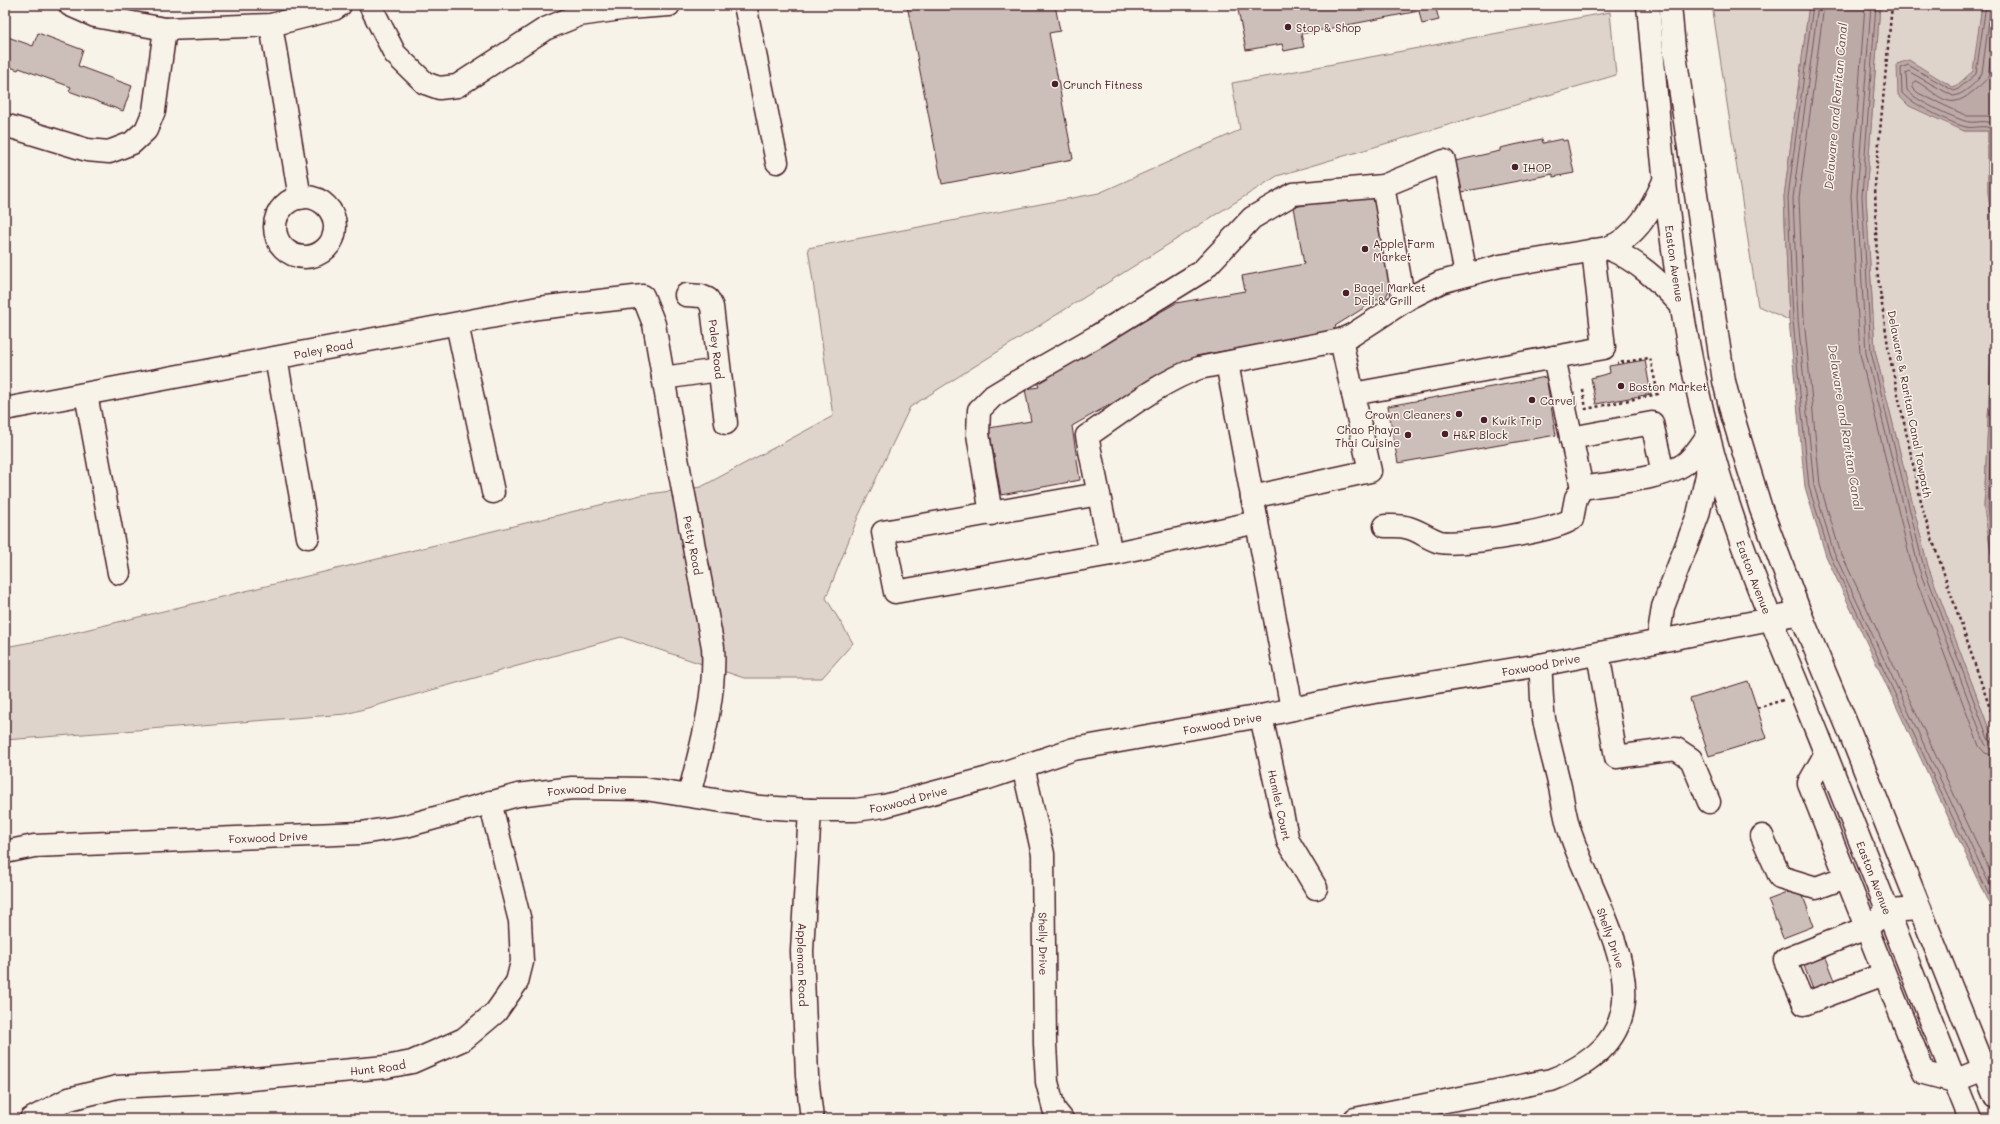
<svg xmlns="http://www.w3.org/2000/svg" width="2000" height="1124" viewBox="0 0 2000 1124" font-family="Mali,sans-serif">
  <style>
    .green { fill: #ded4cc; stroke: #947a7c }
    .water { fill: #bcaaa7; stroke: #8e7275 }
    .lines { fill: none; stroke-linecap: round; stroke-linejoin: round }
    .shore { stroke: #78575d; stroke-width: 1 }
    .building { fill: #ccbfb9; stroke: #4a1f2b }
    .minor-casing { stroke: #4a1f2b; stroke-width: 25 }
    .major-casing { stroke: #4a1f2b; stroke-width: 25 }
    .path { stroke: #4a1f2b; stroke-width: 2.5; stroke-dasharray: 3 3; stroke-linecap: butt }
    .minor { stroke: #f7f3e8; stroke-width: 22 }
    .major { stroke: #f7f3e8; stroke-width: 22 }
    .poi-dot { fill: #4a1f2b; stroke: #f7f3e8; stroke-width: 1.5 }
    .labels { text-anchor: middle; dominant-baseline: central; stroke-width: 3; stroke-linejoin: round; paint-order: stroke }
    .poi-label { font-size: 11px; fill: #4a1f2b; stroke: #f7f3e8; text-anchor: start }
    .street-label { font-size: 11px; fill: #4a1f2b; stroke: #f7f3e8 }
    .water-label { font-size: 12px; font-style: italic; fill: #6c4950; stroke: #f7f3e8 }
  </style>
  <rect width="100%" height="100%" fill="#f7f3e8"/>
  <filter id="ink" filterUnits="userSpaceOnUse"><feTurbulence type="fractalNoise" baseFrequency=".025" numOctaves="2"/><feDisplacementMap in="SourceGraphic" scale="8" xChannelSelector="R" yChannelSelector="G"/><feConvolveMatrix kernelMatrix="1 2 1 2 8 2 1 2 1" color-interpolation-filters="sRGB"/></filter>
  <g filter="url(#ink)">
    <g class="green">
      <polygon points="1712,5 1809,5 1784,197 1789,320 1758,306"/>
      <polygon points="1880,5 1982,5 1974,71 1954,88 1909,61 1897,64 1964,131 1988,131 1988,192 1995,249 1995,267 1984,508 1995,576 1995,745 1928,567 1875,351 1866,196"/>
      <polygon points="1610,12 1616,75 1277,176 910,407 858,517 826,598 853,643 822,678 744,678 621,637 346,714 5,740 5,647 48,639 641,495 701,487 833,416 808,248 1099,193 1240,130 1232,83"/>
    </g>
    <g class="water">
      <polygon points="1809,5 1880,5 1866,196 1875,351 1928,566 1995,745 1995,917 1826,556 1805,487 1789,320 1784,197"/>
      <polygon points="1982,5 1995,5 1995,249 1988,192 1988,131 1964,131 1909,106 1898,95 1897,64 1909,60 1954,88 1973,71"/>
      <polygon points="1995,267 1995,576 1984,508"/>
    </g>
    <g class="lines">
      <g class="shore">
        <polyline points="1813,5 1788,197 1793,320 1809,487 1830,555 1995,908"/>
        <polyline points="1818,5 1793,198 1798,319 1814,486 1834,553 1995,896"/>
        <polyline points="1824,5 1799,198 1804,319 1820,485 1840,551 1995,882"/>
        <polyline points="1865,5 1851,196 1860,354 1913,571 1979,746 1985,753 1995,756"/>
        <polyline points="1871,5 1857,196 1866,353 1919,569 1985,744 1989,748 1995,750"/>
        <polyline points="1876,5 1862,196 1871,352 1924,568 1989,741 1995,745"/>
        <path d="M1986,5l-10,69 -19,16 -3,1 -46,-26 -7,3 1,25c7,9 52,32 64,34 8,2 18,-3 25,2l1,63 3,23"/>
        <path d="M1991,5l-9,68c-3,8 -20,23 -29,23l-45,-25 -2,2 1,17c7,10 45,27 58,31 10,4 22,-4 30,5"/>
        <path d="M1995,22l-7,55c-4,6 -10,10 -16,15 -24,21 -33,2 -56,-11l-3,2v5l5,5 49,23h20l8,2"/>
        <polyline points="1995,351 1988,508 1995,552"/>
        <polyline points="1995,458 1993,507 1995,522"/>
      </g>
    </g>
    <g class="building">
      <polygon points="907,5 1055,5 1060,31 1049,33 1073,159 942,184"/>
      <polygon points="1237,5 1457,5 1436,9 1439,20 1422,24 1419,11 1301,34 1304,47 1284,51 1282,44 1246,50"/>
      <polygon points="38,33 83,50 78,66 132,86 123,111 69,91 71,87 19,68 18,70 5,65 5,36 33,46"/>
      <polygon points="1542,139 1543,143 1562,139 1563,141 1567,140 1574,173 1553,177 1553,174 1462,192 1455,161 1500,151 1500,148"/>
      <polygon points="1373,193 1390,287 1386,297 1380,300 1378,299 1335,326 1336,327 1329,332 1196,356 1072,426 1080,480 1001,495 989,428 1031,421 1025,389 1039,387 1037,382 1176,303 1245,291 1242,276 1304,264 1294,207"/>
      <polygon points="1645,360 1651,394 1596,404 1591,378 1610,373 1609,366"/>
      <polygon points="1546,377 1556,435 1398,463 1388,406"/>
      <polygon points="1748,681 1767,738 1709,756 1690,699"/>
      <polygon points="1800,888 1814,926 1783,938 1768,900"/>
      <polygon points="1823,950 1838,988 1816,997 1801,958"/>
    </g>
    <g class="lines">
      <defs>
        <g id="minor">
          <polyline points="70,5 95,16 165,29 271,25 334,9 340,5"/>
          <polyline points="370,5 395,54 425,83 439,88 457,86 545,29 579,15 628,8 669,5"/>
          <polyline points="745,5 777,162"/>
          <polyline points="271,25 300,198"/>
          <polyline points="5,125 87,150 109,152 132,143 146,130 154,111 165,29"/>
          <polyline points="1383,186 1404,301"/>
          <circle cx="305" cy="227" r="30"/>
          <path id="s1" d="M686,295l15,1 7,3 4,8 14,116"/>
          <polyline points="457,324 493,492"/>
          <polyline points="1554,357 1582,488"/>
          <polyline points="276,358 308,537"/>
          <polyline points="1227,363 1292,709"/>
          <polyline points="663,378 719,370"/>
          <polyline points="86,394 119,573"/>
          <polyline points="1353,394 1604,348 1593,250"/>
          <path id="s2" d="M5,409l533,-101 105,-12 11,28 23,134 36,189c3,50 -12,100 -24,148"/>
          <polyline points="1571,438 1652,423 1663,473"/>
          <path d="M1099,494l-216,38 12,60 216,-38 -24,-118c36,-24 72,-54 112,-68l142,-28 11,-5 57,-37 32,-16 59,-16 107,-18"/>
          <polyline points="1252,497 1370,471 1341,340"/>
          <polyline points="991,514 978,434 979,410 993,396 1018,381 1097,336 1202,271 1252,218 1293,194 1383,186 1444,161 1466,275"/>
          <path d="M1385,526c8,0 16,-1 24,2 11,3 20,11 31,14 21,4 116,-11 132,-23l4,-21 6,-10c27,-5 85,-9 105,-26 9,-8 15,-18 21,-27"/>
          <polyline points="1111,554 1257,522"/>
          <polyline points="1598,653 1616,757 1676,749 1691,759 1709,802"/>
          <path id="s3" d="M1261,716l27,125 28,47"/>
          <polyline points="1825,755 1809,783 1924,1073 1954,1081 1984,1069"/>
          <path id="s4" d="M1023,766l20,88 2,190 2,38 7,27 8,10"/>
          <path id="s5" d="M810,810l-8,141 5,125 5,43"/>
          <polyline points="1762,836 1780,877 1816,888 1846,877"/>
          <path id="s6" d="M5,852l29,-6 327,-13 45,-7 112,-31 54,-7 73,1 115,18 50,3h46l28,-4 104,-28 86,-29 187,-33 96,-21 183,-30 260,-52"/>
          <polyline points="1884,974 1804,1004 1785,960 1866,928 1888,911 1920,909"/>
          <path id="s7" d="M31,1119l38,-20 48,-12 112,-6 157,-14 26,-5 52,-23 32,-27 21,-30 5,-20 -2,-41 -30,-119"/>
          <path d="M1355,1119l196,-39c134,-52 49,-158 19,-248 -5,-15 -7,-30 -10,-45 -5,-22 -12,-45 -16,-68 -3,-18 -2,-36 -4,-54"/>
        </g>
        <g id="major">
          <path id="s8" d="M1648,5c13,144 24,289 60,429 26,104 71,204 111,303 51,127 100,255 151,382"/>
          <polyline points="1670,5 1674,48 1724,381 1732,414 1761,509 1800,613 1848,728 1995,1097"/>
          <path d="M1607,248c30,12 52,33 74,57"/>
          <path d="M1607,248c30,-10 45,-40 57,-67"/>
          <polyline points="1658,641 1663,607 1698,515 1707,475 1708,452"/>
        </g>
      </defs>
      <use href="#minor" class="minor-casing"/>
      <use href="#major" class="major-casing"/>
      <g class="path">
        <polyline points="1892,5 1875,184 1877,270 1889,353 1924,515 1995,723"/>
        <polyline points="1583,390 1586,409 1658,394 1650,358 1617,363"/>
        <polyline points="1757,708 1783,700"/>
      </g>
      <use href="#minor" class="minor"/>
      <use href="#major" class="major"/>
    </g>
  </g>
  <g class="poi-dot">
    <circle cx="1288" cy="27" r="4"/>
    <circle cx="1055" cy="84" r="4"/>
    <circle cx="1515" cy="167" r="4"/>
    <circle cx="1365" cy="249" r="4"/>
    <circle cx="1346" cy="293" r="4"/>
    <circle cx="1621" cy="386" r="4"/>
    <circle cx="1532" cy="400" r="4"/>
    <circle cx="1459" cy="414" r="4"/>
    <circle cx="1484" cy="420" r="4"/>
    <circle cx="1445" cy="434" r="4"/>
    <circle cx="1408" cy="435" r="4"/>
  </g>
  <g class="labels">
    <g class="poi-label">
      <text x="1296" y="27">Stop &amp; Shop</text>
      <text x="1063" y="84">Crunch Fitness</text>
      <text x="1523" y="167">IHOP</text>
      <text x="1373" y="243">Apple Farm<tspan x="1373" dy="13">Market</tspan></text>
      <text x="1354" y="287">Bagel Market<tspan x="1354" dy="13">Deli &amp; Grill</tspan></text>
      <text x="1629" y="386">Boston Market</text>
      <text x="1540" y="400">Carvel</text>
      <text x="1451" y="414" text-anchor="end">Crown Cleaners</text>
      <text x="1492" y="420">Kwik Trip</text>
      <text x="1400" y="429" text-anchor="end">Chao Phaya<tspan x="1400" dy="13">Thai Cuisine</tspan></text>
      <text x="1453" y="434">H&amp;R Block</text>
    </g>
    <g class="street-label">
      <text stroke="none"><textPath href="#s8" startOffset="260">Easton Avenue</textPath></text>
      <text stroke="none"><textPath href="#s2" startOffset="324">Paley Road</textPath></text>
      <text stroke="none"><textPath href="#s1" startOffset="74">Paley Road</textPath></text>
      <text transform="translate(1910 404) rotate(79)">Delaware &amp; Raritan Canal Towpath</text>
      <text stroke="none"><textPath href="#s2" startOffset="903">Petty Road</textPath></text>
      <text stroke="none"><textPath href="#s8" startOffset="584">Easton Avenue</textPath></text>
      <text stroke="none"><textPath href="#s6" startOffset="1560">Foxwood Drive</textPath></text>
      <text stroke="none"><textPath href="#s6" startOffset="1236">Foxwood Drive</textPath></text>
      <text stroke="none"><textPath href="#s6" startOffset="588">Foxwood Drive</textPath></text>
      <text stroke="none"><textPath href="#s6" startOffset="912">Foxwood Drive</textPath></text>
      <text stroke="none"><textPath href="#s3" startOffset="91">Hamlet Court</textPath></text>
      <text stroke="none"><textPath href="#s6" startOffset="264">Foxwood Drive</textPath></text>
      <text stroke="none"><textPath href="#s8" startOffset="908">Easton Avenue</textPath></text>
      <text transform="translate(1611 938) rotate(71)">Shelly Drive</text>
      <text stroke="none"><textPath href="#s4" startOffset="180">Shelly Drive</textPath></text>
      <text stroke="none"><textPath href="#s5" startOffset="155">Appleman Road</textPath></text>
      <text stroke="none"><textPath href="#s7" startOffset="354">Hunt Road</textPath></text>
    </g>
    <g class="water-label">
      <text transform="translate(1835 106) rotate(-85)">Delaware and Raritan Canal</text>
      <text transform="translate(1846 427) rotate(81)">Delaware and Raritan Canal</text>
    </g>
  </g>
  <rect width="2000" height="1124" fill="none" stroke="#f7f3e8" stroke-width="20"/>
  <rect x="10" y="10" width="1980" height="1104" fill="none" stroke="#4a1f2b" stroke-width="1.5" filter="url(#ink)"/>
</svg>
